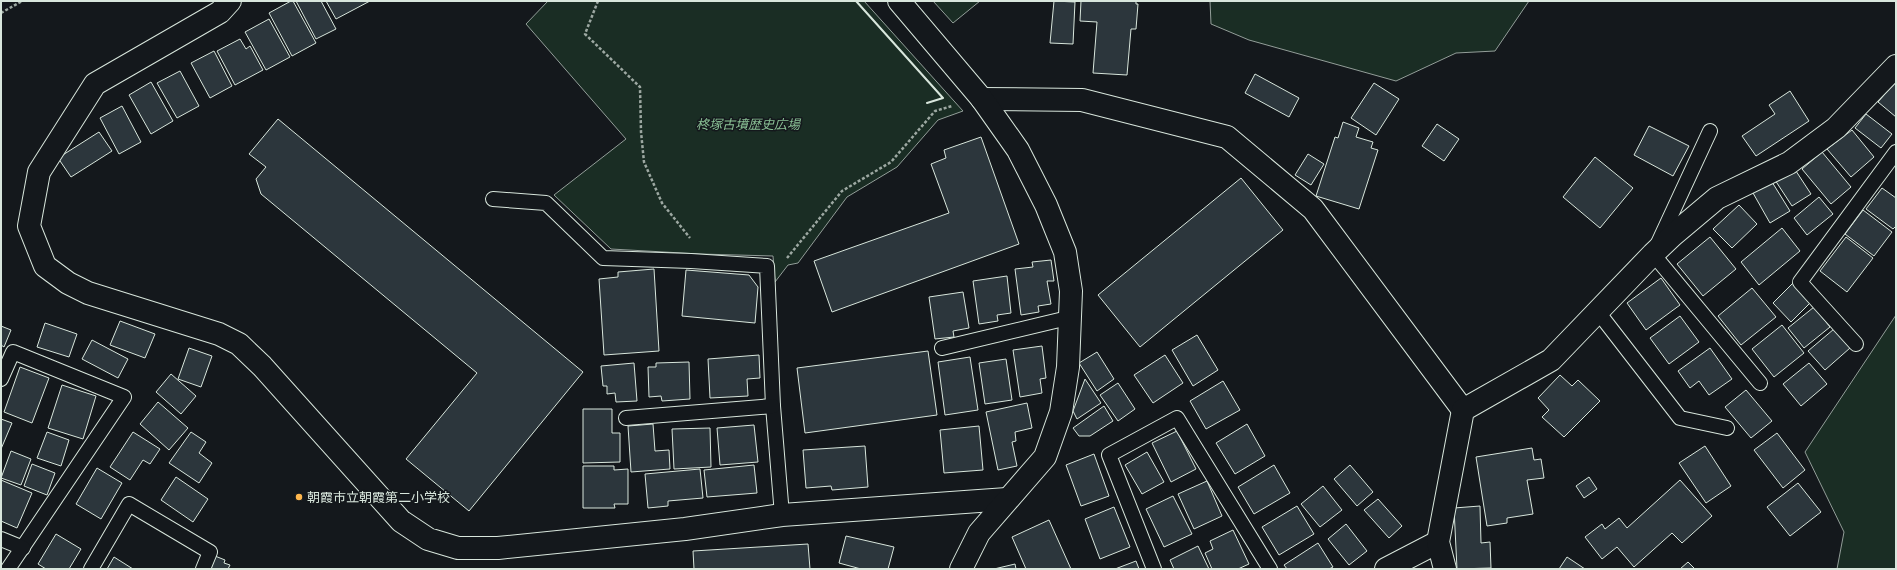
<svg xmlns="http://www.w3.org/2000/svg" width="1897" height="570" viewBox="0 0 1897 570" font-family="'Libre Baskerville','Noto Sans JP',serif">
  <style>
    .green { fill: #1a2d24; stroke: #939e99 }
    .building { fill: #2c363c; stroke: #d8e6dc }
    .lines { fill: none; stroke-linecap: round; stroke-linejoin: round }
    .lane-casing { stroke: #d8e6dc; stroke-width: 16 }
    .street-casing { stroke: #d8e6dc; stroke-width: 24 }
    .secondary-casing { stroke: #d8e6dc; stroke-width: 24 }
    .path { stroke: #9da8a2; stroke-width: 2.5; stroke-dasharray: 3 2; stroke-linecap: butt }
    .lane { stroke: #14181c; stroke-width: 14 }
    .street { stroke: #14181c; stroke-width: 22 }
    .secondary { stroke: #14181c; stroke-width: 22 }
    .wall { stroke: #d8e6dc; stroke-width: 2 }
    .poi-dot { fill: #ffb74d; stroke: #14181c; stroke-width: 1.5 }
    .labels { text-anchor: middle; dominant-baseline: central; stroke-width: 3; stroke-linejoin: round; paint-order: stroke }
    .park-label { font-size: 13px; font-style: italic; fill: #8ac095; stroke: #14181c }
    .poi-label { font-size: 13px; fill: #d8e6dc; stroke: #14181c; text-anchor: start }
  </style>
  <rect width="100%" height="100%" fill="#14181c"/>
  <g class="green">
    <polygon points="548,1 864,1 963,111 938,120 897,167 847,197 798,263 788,265 775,282 773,256 700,254 611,249 554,195 626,139 526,24"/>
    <polygon points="933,1 980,1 953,23"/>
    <polygon points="1210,1 1529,1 1495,51 1456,53 1396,81 1249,40 1211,24"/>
    <polygon points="1896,315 1896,569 1837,569 1844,532 1805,452"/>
  </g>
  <g class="building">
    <polygon points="291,1 293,1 316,43 292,56 269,13"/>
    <polygon points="296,1 321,1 336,29 316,39"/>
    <polygon points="326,1 370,1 336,19"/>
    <polygon points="1054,1 1075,2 1073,44 1050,43"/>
    <polygon points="1081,1 1136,1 1136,4 1138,4 1136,29 1131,29 1127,75 1093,73 1097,22 1080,21"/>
    <polygon points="269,19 290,57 266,70 245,32"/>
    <polygon points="240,39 246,49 250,46 263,70 235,85 217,51"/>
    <polygon points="214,51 232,86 210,98 191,63"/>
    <polygon points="180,71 199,106 177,118 157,83"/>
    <polygon points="1255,74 1299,98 1289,117 1245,93"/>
    <polygon points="1896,81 1896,117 1878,102"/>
    <polygon points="151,82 173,121 151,134 129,95"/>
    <polygon points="1374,83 1399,99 1376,135 1351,118"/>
    <polygon points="1790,91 1809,121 1756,156 1742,136 1775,114 1769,105"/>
    <polygon points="122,106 141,142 119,154 100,118"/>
    <polygon points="1866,114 1892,134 1881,148 1855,128"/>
    <polygon points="278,119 583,372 469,511 406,459 477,373 261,194 256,179 266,167 249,154"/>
    <polygon points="1343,122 1359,128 1356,137 1373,142 1371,148 1378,150 1359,209 1316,196 1335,137 1338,138"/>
    <polygon points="1437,124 1459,139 1444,161 1422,146"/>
    <polygon points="1649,126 1689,146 1673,176 1634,155"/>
    <polygon points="1852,130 1874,157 1851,177 1827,149"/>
    <polygon points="99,132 112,151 71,177 58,158"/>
    <polygon points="981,137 1019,244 832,312 814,261 949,213 931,164 946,158 944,150"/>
    <polygon points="1822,152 1851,187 1831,204 1802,169"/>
    <polygon points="1308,154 1324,164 1311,185 1295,175"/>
    <polygon points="1595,157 1633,188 1600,228 1563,197"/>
    <polygon points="1794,168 1811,194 1792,206 1775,180"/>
    <polygon points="1241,178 1283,230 1140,347 1098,295"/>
    <polygon points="1772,182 1790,211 1770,223 1753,193"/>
    <polygon points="1882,188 1896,198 1896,226 1893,229 1866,209"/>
    <polygon points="1819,197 1833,214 1807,235 1794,218"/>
    <polygon points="1739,205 1757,224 1732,248 1713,229"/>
    <polygon points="1863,210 1892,232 1874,256 1845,234"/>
    <polygon points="1782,228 1800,251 1759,285 1741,262"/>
    <polygon points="1710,237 1736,269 1703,296 1677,264"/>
    <polygon points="1846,237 1873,258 1847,292 1820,271"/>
    <polygon points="1051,260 1054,281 1047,281 1051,304 1038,306 1039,312 1021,315 1015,269 1033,267 1032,262"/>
    <polygon points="654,269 659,351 604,355 599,279 618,277 618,272"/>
    <polygon points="686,270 749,275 758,287 755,323 682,316"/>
    <polygon points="1007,276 1011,313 997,315 998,321 979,324 973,281"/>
    <polygon points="1661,278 1680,305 1646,330 1627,303"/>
    <polygon points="1793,283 1811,302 1791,322 1773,303"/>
    <polygon points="1752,288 1776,317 1741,345 1718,316"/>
    <polygon points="963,292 969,328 953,331 954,337 935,339 929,297"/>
    <polygon points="1814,307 1830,327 1804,348 1788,328"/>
    <polygon points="1680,316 1699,342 1669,364 1650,338"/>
    <polygon points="120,321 155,334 145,358 110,345"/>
    <polygon points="45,323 77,334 69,357 37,347"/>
    <polygon points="1782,325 1804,353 1774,377 1752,349"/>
    <polygon points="1,326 11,330 4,347 1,345"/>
    <polygon points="1834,329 1850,348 1825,370 1808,351"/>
    <polygon points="1197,335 1218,370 1193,386 1172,350"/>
    <polygon points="92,340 128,359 118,378 82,359"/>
    <polygon points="1042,346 1046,378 1040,379 1042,393 1020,397 1013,350"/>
    <polygon points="189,348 212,356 201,387 178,379"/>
    <polygon points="1710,348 1732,379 1709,395 1699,381 1690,388 1678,371"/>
    <polygon points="928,351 937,415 805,433 797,368"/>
    <polygon points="1097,352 1114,379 1097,391 1079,363"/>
    <polygon points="759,355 760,378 747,379 748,396 710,398 708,359"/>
    <polygon points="1165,355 1183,383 1153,403 1134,375"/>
    <polygon points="970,357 978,410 945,415 938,362"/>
    <polygon points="1006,359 1012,400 985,404 979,363"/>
    <polygon points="689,362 690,399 662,401 661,396 649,397 648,367 656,367 656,363"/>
    <polygon points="634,363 637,401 616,402 615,393 607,394 607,386 603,386 601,366"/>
    <polygon points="1809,363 1827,384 1801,406 1783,384"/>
    <polygon points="20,367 49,378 32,423 4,412"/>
    <polygon points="171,374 196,396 181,414 156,392"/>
    <polygon points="1560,375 1572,386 1578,380 1600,401 1564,437 1542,417 1549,410 1538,398"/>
    <polygon points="1085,379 1101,403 1077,419 1073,411"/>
    <polygon points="1223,381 1240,410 1206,429 1190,401"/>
    <polygon points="1118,383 1135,409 1118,421 1100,395"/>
    <polygon points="62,385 96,396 83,439 48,428"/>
    <polygon points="1746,390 1772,421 1751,438 1725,407"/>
    <polygon points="158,402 188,428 169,450 140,424"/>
    <polygon points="1027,403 1032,428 1015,432 1016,441 1012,442 1017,466 998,470 986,412"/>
    <polygon points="1104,406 1113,421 1090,436 1079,436 1073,428"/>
    <polygon points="583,409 612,409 612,433 620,433 620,462 583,463"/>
    <polygon points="1,419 12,423 1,449"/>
    <polygon points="653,424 655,451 669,450 670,469 631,472 628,426"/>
    <polygon points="1247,424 1265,456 1235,474 1216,443"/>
    <polygon points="754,425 758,462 720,465 717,428"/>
    <polygon points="979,426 983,470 944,473 940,430"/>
    <polygon points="710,428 711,467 674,469 672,429"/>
    <polygon points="1177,431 1196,469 1171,482 1152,443"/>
    <polygon points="47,432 69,440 61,466 37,458"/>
    <polygon points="133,432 160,449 150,464 143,460 130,480 110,467"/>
    <polygon points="191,432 206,442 199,453 212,463 199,483 169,463"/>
    <polygon points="1777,433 1805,470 1783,488 1754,450"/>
    <polygon points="865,446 868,487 832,490 831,486 806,488 803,450"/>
    <polygon points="1705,446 1731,486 1706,503 1679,463"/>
    <polygon points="1532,448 1534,460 1541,459 1544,478 1527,480 1533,514 1507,518 1507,523 1487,526 1476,457"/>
    <polygon points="11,451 31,459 21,485 1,478"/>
    <polygon points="1147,452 1164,482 1142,494 1125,465"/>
    <polygon points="1094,454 1109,496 1081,506 1066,465"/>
    <polygon points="32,464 55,473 47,495 24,486"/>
    <polygon points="754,465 757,493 707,497 704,470"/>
    <polygon points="1274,465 1290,493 1254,514 1238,487"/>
    <polygon points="1350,465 1373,492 1357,506 1334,479"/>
    <polygon points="583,466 614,466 614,470 628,469 628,504 614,504 615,508 583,508"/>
    <polygon points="97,468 122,483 101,519 76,504"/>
    <polygon points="700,469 703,498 668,501 668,506 648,508 645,474"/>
    <polygon points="176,477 208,499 193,522 161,500"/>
    <polygon points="1589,477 1597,489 1584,498 1576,486"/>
    <polygon points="1,480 32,493 17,528 1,521"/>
    <polygon points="1680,480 1712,516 1682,543 1672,533 1634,567 1617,547 1602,559 1585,537 1602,524 1605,529 1619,518 1627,528"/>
    <polygon points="1207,481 1222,516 1194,529 1178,494"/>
    <polygon points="1798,483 1821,512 1790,536 1767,507"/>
    <polygon points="1323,486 1342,510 1320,527 1301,504"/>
    <polygon points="1173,496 1192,534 1164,547 1146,509"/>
    <polygon points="1378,499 1402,526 1389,538 1364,510"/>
    <polygon points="1297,506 1314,534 1279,555 1262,527"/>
    <polygon points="1480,506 1481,543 1490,542 1491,568 1457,569 1454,508"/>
    <polygon points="1114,507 1130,547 1100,559 1085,519"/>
    <polygon points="1049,520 1071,569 1026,569 1012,537"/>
    <polygon points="1346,524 1367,551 1349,565 1328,539"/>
    <polygon points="1233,530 1249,564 1238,569 1212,569 1205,553 1213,549 1210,541"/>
    <polygon points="56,534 81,549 69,569 46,569 38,564"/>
    <polygon points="846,536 894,547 888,569 861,569 839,563"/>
    <polygon points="1318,543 1333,567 1329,569 1287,569 1284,565"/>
    <polygon points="808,544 810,569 694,569 693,551"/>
    <polygon points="1198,546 1209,569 1174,569 1170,560"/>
    <polygon points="215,556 225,560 224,563 230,565 228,569 210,569"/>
    <polygon points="114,557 133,569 107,569"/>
    <polygon points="1567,557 1585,569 1559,569"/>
    <polygon points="1136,561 1139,569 1115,569"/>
    <polygon points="1688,562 1695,569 1680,569"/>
    <polygon points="1015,564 1016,569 994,569"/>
  </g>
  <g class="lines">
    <defs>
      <g id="lane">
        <polyline points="1710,131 1653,254 1760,383"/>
        <polyline points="493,199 546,203 603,258 691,261 767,266 773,406 782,515"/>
        <polyline points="1598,312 1680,418 1727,428"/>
        <polyline points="1856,344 1800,282 1896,152"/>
        <polyline points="942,348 1072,317"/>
        <polyline points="1,379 13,352 124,397 8,569"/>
        <polyline points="626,418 773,406"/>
        <polyline points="1,539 23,548"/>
        <polyline points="91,569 129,504 210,552 203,569"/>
        <polyline points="1154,569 1109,455 1177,418 1270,569"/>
      </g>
      <g id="street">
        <polyline points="230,1 220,12 95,84 39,172 29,226 45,266 68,283 88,293 219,334 239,344 262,366 401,521 428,539 458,548 498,548 685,529 782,515 1007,499"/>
        <polyline points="982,99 1082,100 1227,137 1313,209 1463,410"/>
        <polyline points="1386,569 1438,542"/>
        <polyline points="1445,569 1438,542 1463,410 1551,360 1653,254 1673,235 1717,198 1789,163 1836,128 1896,66"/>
      </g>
      <polyline id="secondary" points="899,1 982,99 1018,150 1046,205 1065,252 1071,291 1068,367 1061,412 1045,457 979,533 961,569"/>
    </defs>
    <use href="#lane" class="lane-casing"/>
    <use href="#street" class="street-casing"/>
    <use href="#secondary" class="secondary-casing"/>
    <g class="path">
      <polyline points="598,1 585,34 640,87 641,132 644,162 662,203 690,238"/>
      <polyline points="1,13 22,1"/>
      <polyline points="787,258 842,191 891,162 935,111 952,106"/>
    </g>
    <use href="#lane" class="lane"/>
    <use href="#street" class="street"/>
    <use href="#secondary" class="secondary"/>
    <polyline class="wall" points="856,1 943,98 927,103"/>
  </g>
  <circle class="poi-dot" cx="299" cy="497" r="4"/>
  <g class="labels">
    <g class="park-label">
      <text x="748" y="124">柊塚古墳歴史広場</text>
    </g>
    <g class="poi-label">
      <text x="307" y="497">朝霞市立朝霞第二小学校</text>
    </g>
  </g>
  <rect width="1897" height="570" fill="none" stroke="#d8e6dc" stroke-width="4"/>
</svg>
